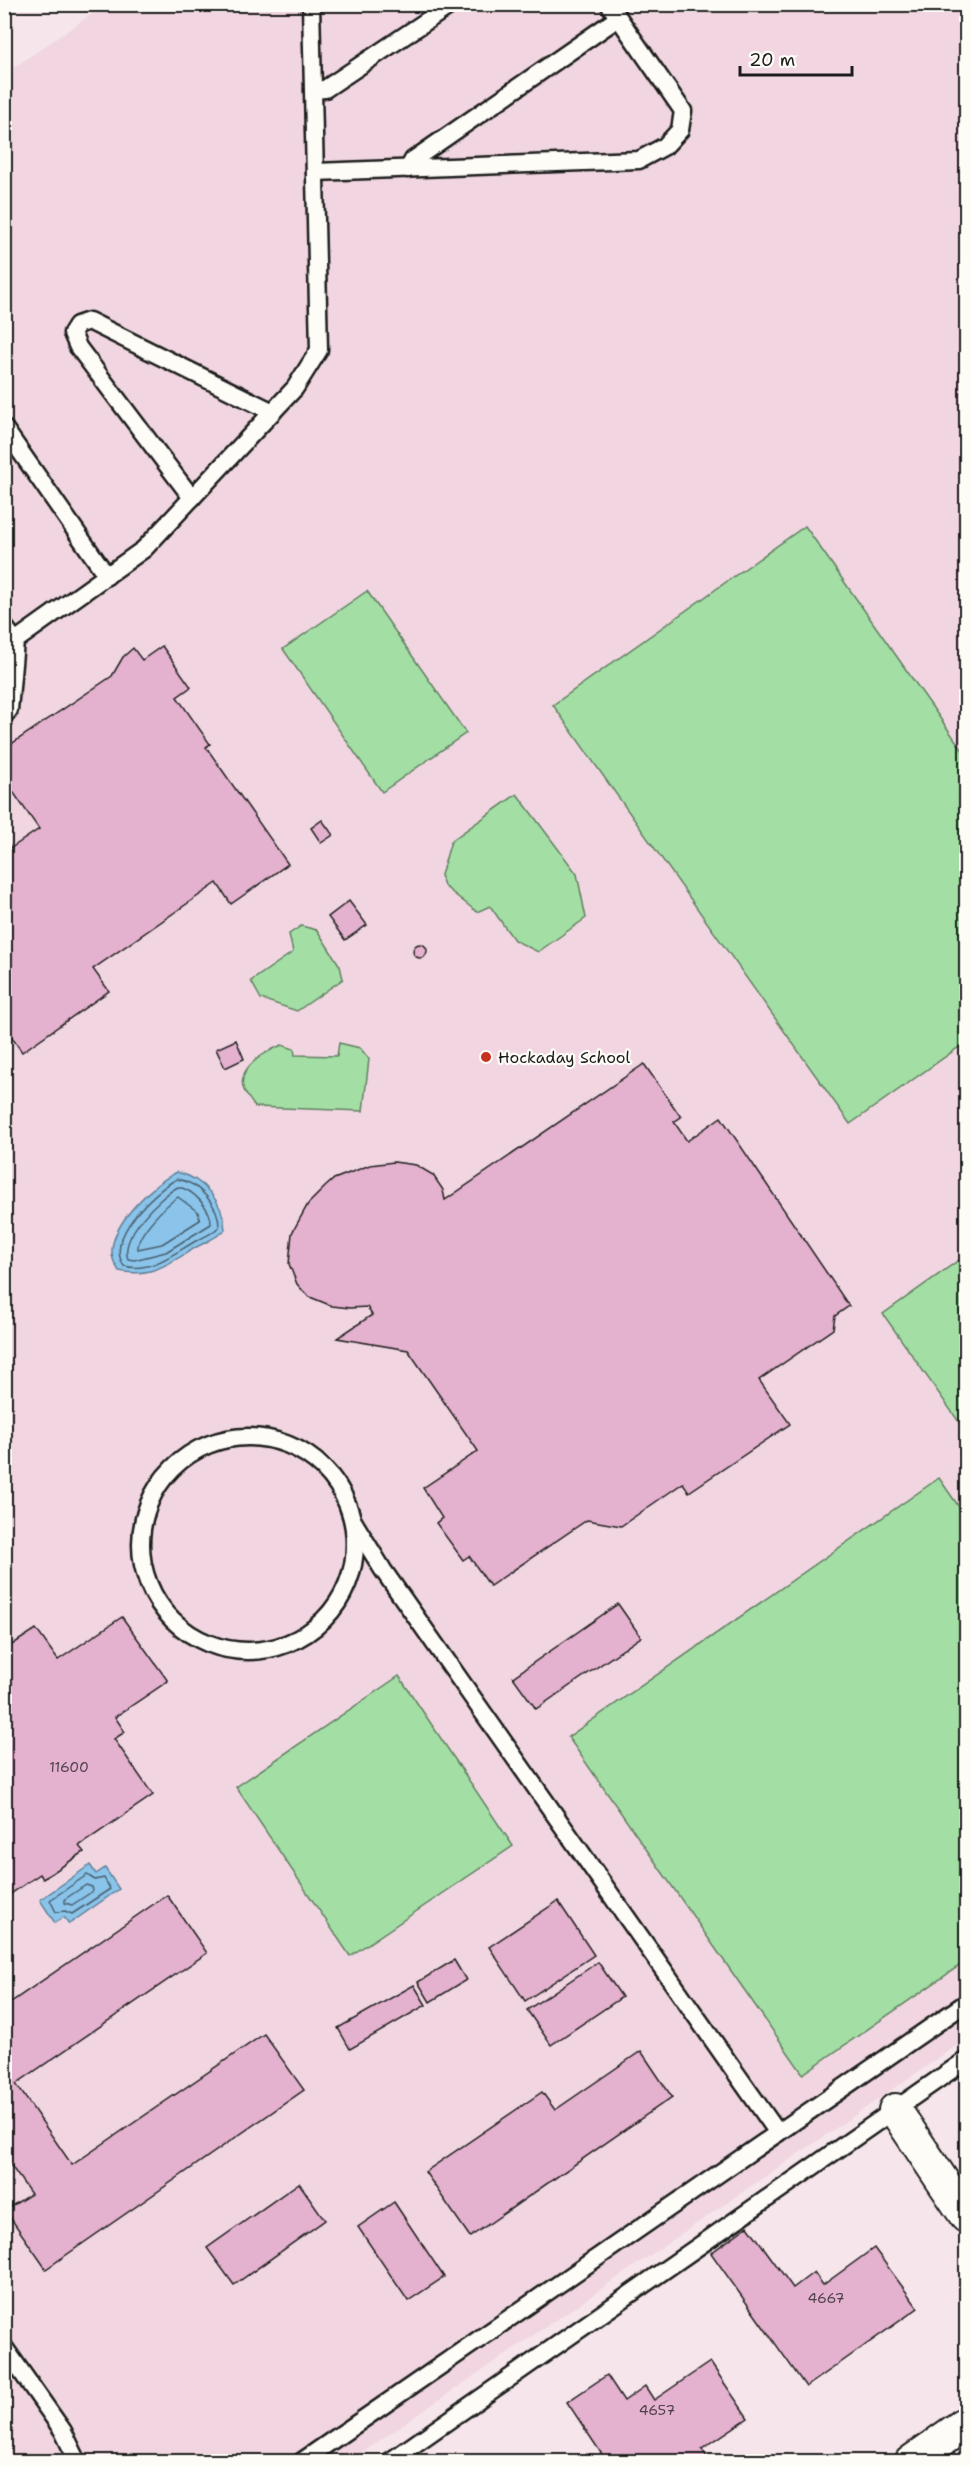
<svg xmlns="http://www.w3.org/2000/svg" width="971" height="2466" viewBox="0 0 971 2466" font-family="'Shantell Sans',sans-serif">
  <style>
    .built { fill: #f1d6e2 }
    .green { fill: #a3dfa5; stroke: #607e60; stroke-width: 1.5 }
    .water { fill: #8ac4ea; stroke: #5e8198; stroke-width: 1.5 }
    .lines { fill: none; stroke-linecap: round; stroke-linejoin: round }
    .shore { stroke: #485f6e; stroke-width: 1.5 }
    .building { fill: #e4b1ce; stroke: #1c1c1c; stroke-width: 1.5 }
    .service-casing { stroke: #1c1c1c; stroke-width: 21 }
    .minor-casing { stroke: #1c1c1c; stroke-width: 36 }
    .service { stroke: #fdfcf7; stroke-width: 16 }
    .minor { stroke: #fdfcf7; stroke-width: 32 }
    .poi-dot { fill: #c8321e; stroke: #fdfcf7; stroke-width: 2 }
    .labels { text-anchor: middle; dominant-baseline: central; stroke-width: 4.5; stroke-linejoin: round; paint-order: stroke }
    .number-label { font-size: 14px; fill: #4e4148 }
    .poi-label { font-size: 16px; fill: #1c1c1c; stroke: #fdfcf7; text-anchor: start }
  </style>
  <rect width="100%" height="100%" fill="#f6e6eb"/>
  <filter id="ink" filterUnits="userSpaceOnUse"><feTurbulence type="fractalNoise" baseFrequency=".0167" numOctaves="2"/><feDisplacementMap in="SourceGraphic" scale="12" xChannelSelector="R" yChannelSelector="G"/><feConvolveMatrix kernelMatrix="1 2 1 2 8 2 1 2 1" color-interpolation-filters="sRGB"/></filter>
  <g filter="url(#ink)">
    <polygon class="built" points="105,5 966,5 966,2039 350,2461 5,2461 4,74"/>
    <g class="green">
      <polygon points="805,526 966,755 966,1042 850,1124 553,705"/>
      <polygon points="367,591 466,733 382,792 283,649"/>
      <polygon points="517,794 577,874 586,918 538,952 514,940 490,906 477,912 444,886 441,875 451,841"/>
      <polygon points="301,926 317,930 340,966 343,979 297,1011 261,999 251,981 293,952 289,934"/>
      <path d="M339,1043l21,5 9,11 -6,52 -108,-4c-4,-6 -11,-14 -12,-20 -5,-21 24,-36 39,-42l12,4 1,6 42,1z"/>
      <polygon points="966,1255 966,1432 883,1314"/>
      <polygon points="939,1478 966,1517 966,1961 803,2074 568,1737"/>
      <polygon points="399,1676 513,1846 350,1956 236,1787"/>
    </g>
    <g class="water">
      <path d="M177,1172c27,7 47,30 48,58 -10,9 -20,12 -32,19 -24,15 -44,29 -74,22 -4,-7 -8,-13 -7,-22 3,-29 41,-65 65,-77z"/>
      <polygon points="90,1865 96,1874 105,1868 119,1889 69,1924 64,1917 55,1923 40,1900"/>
    </g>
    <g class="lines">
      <g class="shore">
        <path d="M177,1179c21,3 43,27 42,48 -8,8 -16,10 -25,15 -21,12 -44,31 -70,24 -20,-27 31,-76 53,-87z"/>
        <path d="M178,1187c14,2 34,22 33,37l-45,28 -32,8 -6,-1c-9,-22 32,-63 50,-72z"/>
        <path d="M178,1197l20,15 2,8 -38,24 -24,5c-2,-15 28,-44 40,-52z"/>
        <polygon points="87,1875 95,1880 104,1878 110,1889 72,1914 65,1911 56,1912 50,1900"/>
        <polygon points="86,1885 92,1887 93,1891 72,1905 65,1903 65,1899"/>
      </g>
    </g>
    <g class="building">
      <polygon points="162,646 191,687 177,697 210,744 206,747 288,864 231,904 217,883 93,969 109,991 22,1052 4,1026 4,838 11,848 39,829 9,786 4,790 4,749 112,676 123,657 133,648 142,660"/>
      <polygon points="322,820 333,835 321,843 311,828"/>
      <polygon points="349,901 367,925 345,940 328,917"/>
      <circle cx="420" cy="951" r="7"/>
      <polygon points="236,1040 244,1059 225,1068 216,1049"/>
      <polygon points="644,1064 681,1117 674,1122 687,1141 721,1117 849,1306 835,1316 833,1329 759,1380 790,1424 689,1492 683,1483 621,1526 587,1520 490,1586 469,1556 463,1560 436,1523 442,1518 423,1488 478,1451 408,1350 337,1338 372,1315 367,1307 350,1308 332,1306 310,1297 304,1292 297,1284 289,1264 292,1233 308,1204 325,1187 334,1179 370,1165 394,1162 416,1165 433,1175 443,1190 445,1200"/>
      <polygon points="618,1604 641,1637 536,1709 513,1677"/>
      <polygon points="122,1617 168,1681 115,1717 125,1732 114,1739 153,1795 79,1846 84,1852 43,1879 40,1874 6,1897 4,1650 36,1629 58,1660"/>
      <polygon points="167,1895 207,1953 16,2084 72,2165 264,2034 304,2090 46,2269 5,2210 31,2194 4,2156 4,2007"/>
      <polygon points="558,1901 594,1955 525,2001 489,1947"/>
      <polygon points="454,1960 466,1980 430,2002 418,1982"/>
      <polygon points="598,1962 622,1997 551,2045 527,2010"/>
      <polygon points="414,1985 426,2005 350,2049 338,2028"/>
      <polygon points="641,2051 672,2097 470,2237 425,2172 542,2092 555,2110"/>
      <polygon points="299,2183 325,2220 234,2285 207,2248"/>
      <polygon points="394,2202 444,2277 408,2301 358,2227"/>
      <polygon points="748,2226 793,2288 814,2272 823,2285 874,2248 918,2308 806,2387 711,2253"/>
      <polygon points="710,2362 748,2418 702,2449 707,2457 700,2462 607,2462 567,2402 607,2375 624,2401 645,2386 654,2400"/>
    </g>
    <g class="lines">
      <defs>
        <g id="service">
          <polyline points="313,90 325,89 452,4"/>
          <polyline points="408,169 413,160 618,18"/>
          <polyline points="315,172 639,160 665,146 680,130 683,111 609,4"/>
          <polyline points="4,428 107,576"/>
          <polyline points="192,498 78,347 72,333 77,325 89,321 273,412"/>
          <polyline points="4,626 15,641 9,710 4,715"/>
          <polyline points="15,641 144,549 295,388 319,350 311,4"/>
          <circle cx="248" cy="1544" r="107"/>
          <polyline points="353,1521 383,1570 778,2133"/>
          <polyline points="4,2347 63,2431 78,2462"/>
          <polyline points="301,2462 966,2003"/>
          <polyline points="389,2462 966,2060"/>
        </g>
        <g id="minor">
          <polyline points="895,2110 966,2216"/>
          <polyline points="911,2462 966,2423"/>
        </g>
      </defs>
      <use href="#service" class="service-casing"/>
      <use href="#minor" class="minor-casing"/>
      <use href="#service" class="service"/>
      <use href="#minor" class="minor"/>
    </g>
  </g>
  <circle class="poi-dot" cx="486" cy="1057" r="6"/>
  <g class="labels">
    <g class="number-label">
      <text x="69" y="1767">11600</text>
      <text x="826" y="2298">4667</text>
      <text x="657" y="2410">4657</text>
    </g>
    <g class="poi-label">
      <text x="498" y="1057">Hockaday School</text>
    </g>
  </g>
  <rect width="971" height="2466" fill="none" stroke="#fdfcf7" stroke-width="24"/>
  <rect x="12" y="12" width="947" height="2442" fill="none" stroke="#1c1c1c" stroke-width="2" filter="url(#ink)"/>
  <path d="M740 66v9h112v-9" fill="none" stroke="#1c1c1c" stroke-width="3"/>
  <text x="749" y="66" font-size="18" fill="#1c1c1c" stroke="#fdfcf7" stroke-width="4.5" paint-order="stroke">20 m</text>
</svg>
